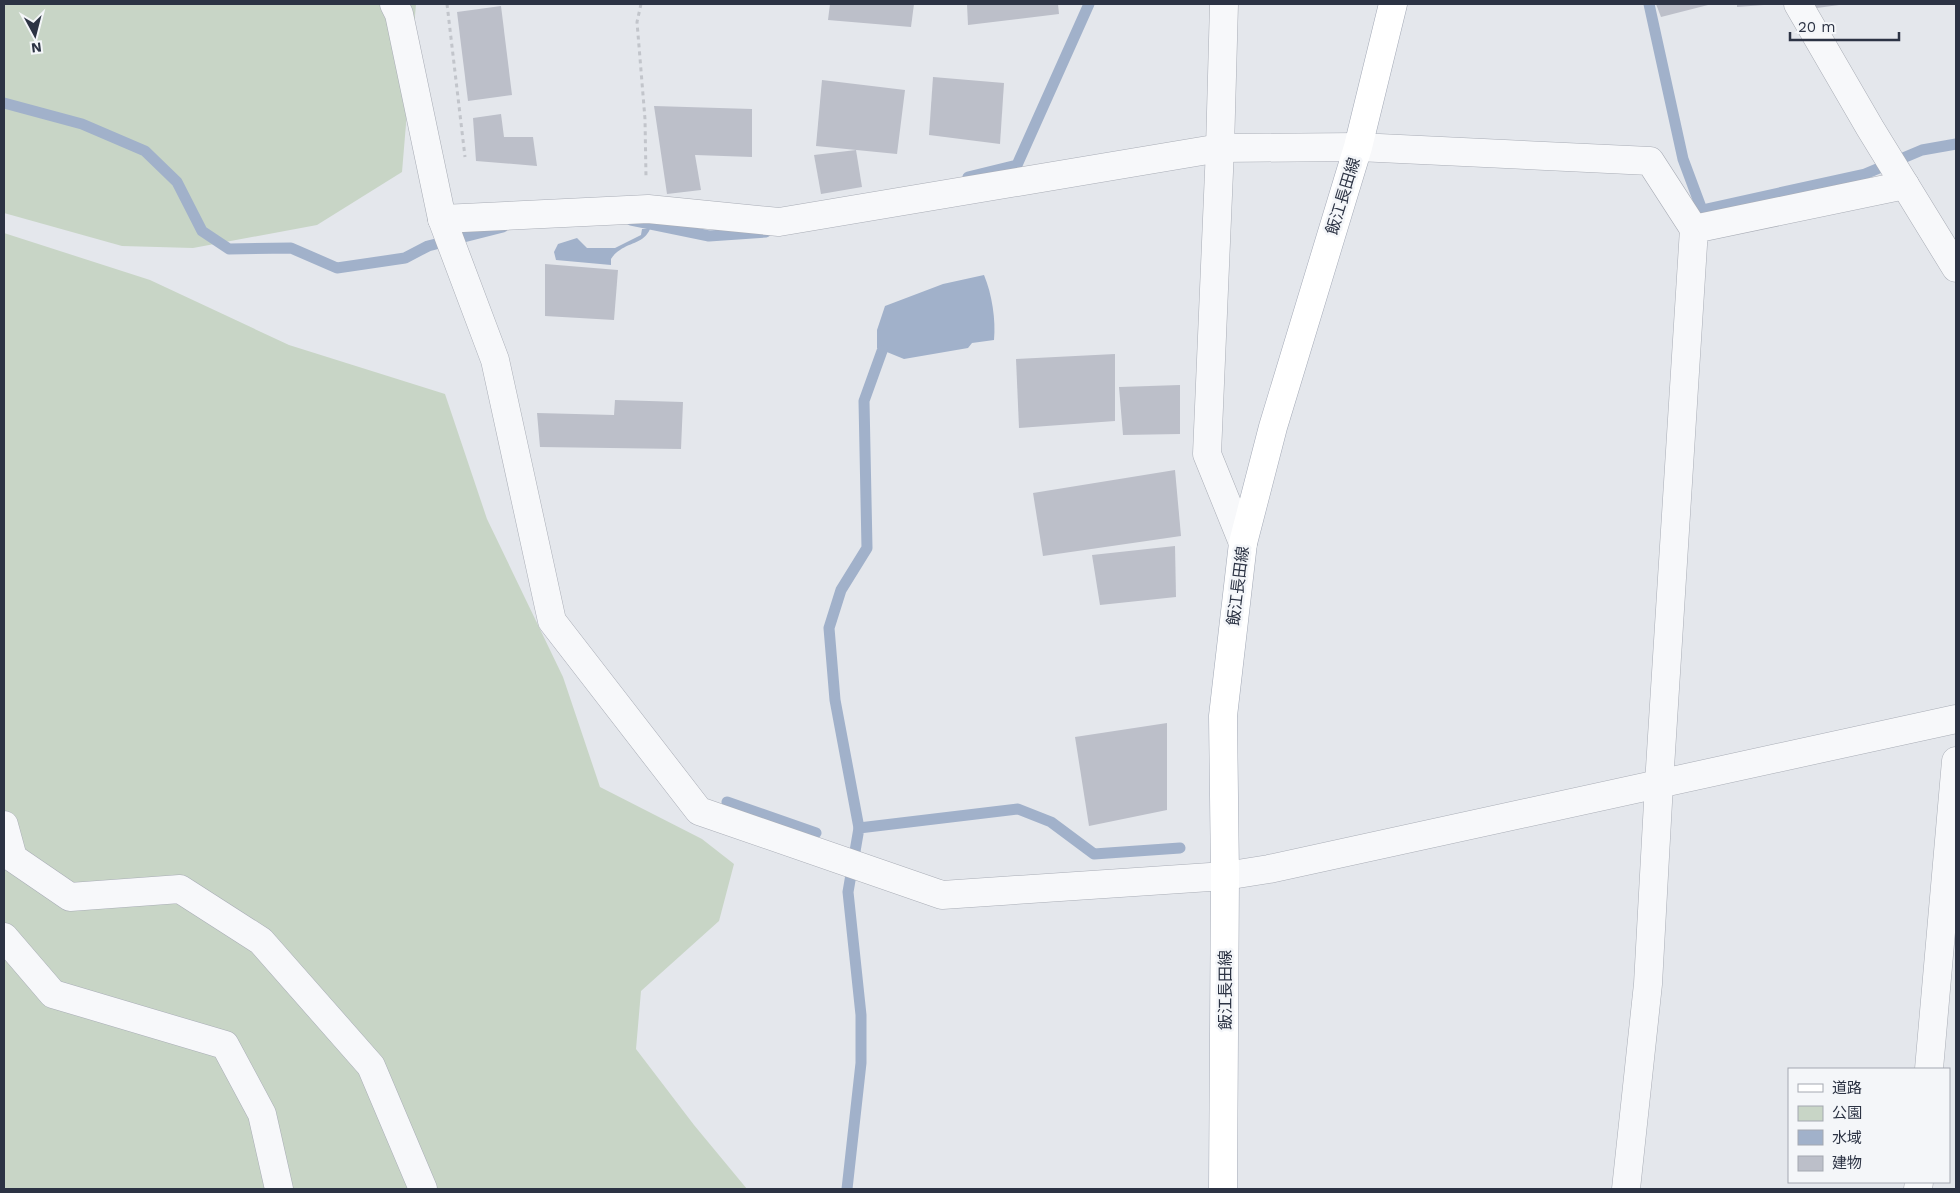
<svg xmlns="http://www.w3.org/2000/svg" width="1960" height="1193" viewBox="0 0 1960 1193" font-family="'Work Sans','Noto Sans JP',sans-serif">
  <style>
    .green { fill: #c8d5c6 }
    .water { fill: #a1b1ca }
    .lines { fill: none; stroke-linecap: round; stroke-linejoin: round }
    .stream { stroke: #a1b1ca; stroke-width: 11 }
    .building { fill: #bcbfc9 }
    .minor-casing { stroke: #a9adb6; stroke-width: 29 }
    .major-casing { stroke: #a4aab7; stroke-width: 29 }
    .path { stroke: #c2c5cb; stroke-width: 3; stroke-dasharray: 4 4; stroke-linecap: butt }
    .minor { stroke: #f7f8fa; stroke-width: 28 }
    .major { stroke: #fff; stroke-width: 28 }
    .labels { text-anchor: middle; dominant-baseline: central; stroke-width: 5; stroke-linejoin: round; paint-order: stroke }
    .street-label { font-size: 16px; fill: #2c3344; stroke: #f4f6f9 }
  </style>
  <rect width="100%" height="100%" fill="#e4e7ec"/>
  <g class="green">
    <polygon points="4,4 416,4 402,172 317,225 193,248 122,246 4,213"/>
    <polygon points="4,233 150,280 289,345 445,394 487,519 563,677 600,787 702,839 734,864 719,921 641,991 636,1049 694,1125 747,1189 4,1189"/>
  </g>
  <g class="water">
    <path d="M642,229h8c-6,14 -19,13 -30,21 -4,2 -7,6 -9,9v6l-55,-5 -2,-8 4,-8 19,-6 10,10h28l26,-13z"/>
    <path d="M984,275c8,19 12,45 10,65l-22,3 -4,5 -64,11 -27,-11v-18l8,-24 58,-22z"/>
  </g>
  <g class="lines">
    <g class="stream">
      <polyline points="1649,4 1683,159 1702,210 1865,174 1922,150 1956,144"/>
      <polyline points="4,103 82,124 145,151 177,182 202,231 229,249 291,248 337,268 405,258 428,246 503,227"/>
      <polyline points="968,177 1017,165 1089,4"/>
      <polyline points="631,220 709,236 766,232"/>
      <polyline points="727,802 816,833"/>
      <polyline points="859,828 835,700 829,628 841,590 867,548 864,401 882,351"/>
      <polyline points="847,1189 861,1063 861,1015 848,892 859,828 1018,809 1051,822 1094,854 1180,848"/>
    </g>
  </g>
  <g class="building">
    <polygon points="830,4 914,4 911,27 828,20"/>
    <polygon points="967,4 1058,4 1059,14 968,25"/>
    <polygon points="1656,4 1712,4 1661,17"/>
    <polygon points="1737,4 1764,4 1764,5 1737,7"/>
    <polygon points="1801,4 1838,4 1839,5 1802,10"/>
    <polygon points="501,6 512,95 468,101 457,12"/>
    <polygon points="933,77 1004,83 1000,144 929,135"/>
    <polygon points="822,80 905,90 897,154 816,146"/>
    <polygon points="654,106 752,109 752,157 695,155 701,190 667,194"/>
    <polygon points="501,114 504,137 533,137 537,166 476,161 473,118"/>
    <polygon points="856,150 862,187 821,194 814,155"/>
    <polygon points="545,264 618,270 614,320 545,316"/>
    <polygon points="1115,354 1115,421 1019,428 1016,359"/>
    <polygon points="1180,385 1180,434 1123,435 1119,387"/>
    <polygon points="615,400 683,402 681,449 540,447 537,413 614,415"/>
    <polygon points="1175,470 1181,536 1043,556 1033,493"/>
    <polygon points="1175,546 1176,597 1100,605 1092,555"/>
    <polygon points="1167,723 1167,810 1089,826 1075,737"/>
  </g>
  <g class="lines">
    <defs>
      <g id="minor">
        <polyline points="394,4 399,14 442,219 495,360 552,621 699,811 942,895 1225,876 1269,869 1956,719"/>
        <polyline points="1224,4 1220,148 1207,454 1243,543"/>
        <polyline points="1798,4 1870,128 1956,268"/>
        <polyline points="442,219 648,209 779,222 1220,148 1358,147 1650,161 1694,229"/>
        <polyline points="4,825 13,858 70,897 180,889 261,941 371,1066 423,1189"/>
        <polyline points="4,937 53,994 225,1045 262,1114 279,1189"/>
        <polyline points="1929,1069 1956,761"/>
        <polyline points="1626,1189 1648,984 1659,784 1694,229 1905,185"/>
        <polyline points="1918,1189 1919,1182"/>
      </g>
      <polyline id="major" points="1223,1189 1225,876 1223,716 1243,543 1273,427 1358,147 1393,4"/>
    </defs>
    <use href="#minor" class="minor-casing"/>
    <use href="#major" class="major-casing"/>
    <g class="path">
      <polyline points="447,4 465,157"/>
      <polyline points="641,4 637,22 645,119 646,177"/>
    </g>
    <use href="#minor" class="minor"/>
    <use href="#major" class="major"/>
  </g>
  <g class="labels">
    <g class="street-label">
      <text transform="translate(1343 196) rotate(-73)">飯江長田線</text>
      <text transform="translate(1238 586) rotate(-83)">飯江長田線</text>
      <text transform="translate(1225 990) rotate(-90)">飯江長田線</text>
    </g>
  </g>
  <rect width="1960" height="1193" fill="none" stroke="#2c3344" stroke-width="10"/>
  <rect x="1788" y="1068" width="162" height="115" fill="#f4f6f9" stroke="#a4a8b1"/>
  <rect x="1798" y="1084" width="25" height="8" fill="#ffffff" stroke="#a4a8b1"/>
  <text x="1832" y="1093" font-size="15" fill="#2c3344">道路</text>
  <rect x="1798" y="1106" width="25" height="15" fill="#c8d5c6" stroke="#a4a8b1"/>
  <text x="1832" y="1118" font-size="15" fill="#2c3344">公園</text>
  <rect x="1798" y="1130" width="25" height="15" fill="#a1b1ca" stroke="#a4a8b1"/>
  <text x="1832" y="1143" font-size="15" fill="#2c3344">水域</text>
  <rect x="1798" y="1156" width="25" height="15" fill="#bcbfc9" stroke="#a4a8b1"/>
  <text x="1832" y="1168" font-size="15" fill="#2c3344">建物</text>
  <g transform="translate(35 35) rotate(173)" stroke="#f4f6f9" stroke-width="4" paint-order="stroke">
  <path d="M0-4L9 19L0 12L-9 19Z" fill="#2c3344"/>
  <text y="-8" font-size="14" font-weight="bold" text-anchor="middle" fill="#2c3344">N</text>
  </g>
  <path d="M1790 32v8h109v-8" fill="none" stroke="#2c3344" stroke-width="2.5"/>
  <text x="1798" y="32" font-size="15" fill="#2c3344" stroke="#f4f6f9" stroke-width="4" paint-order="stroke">20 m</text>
</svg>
